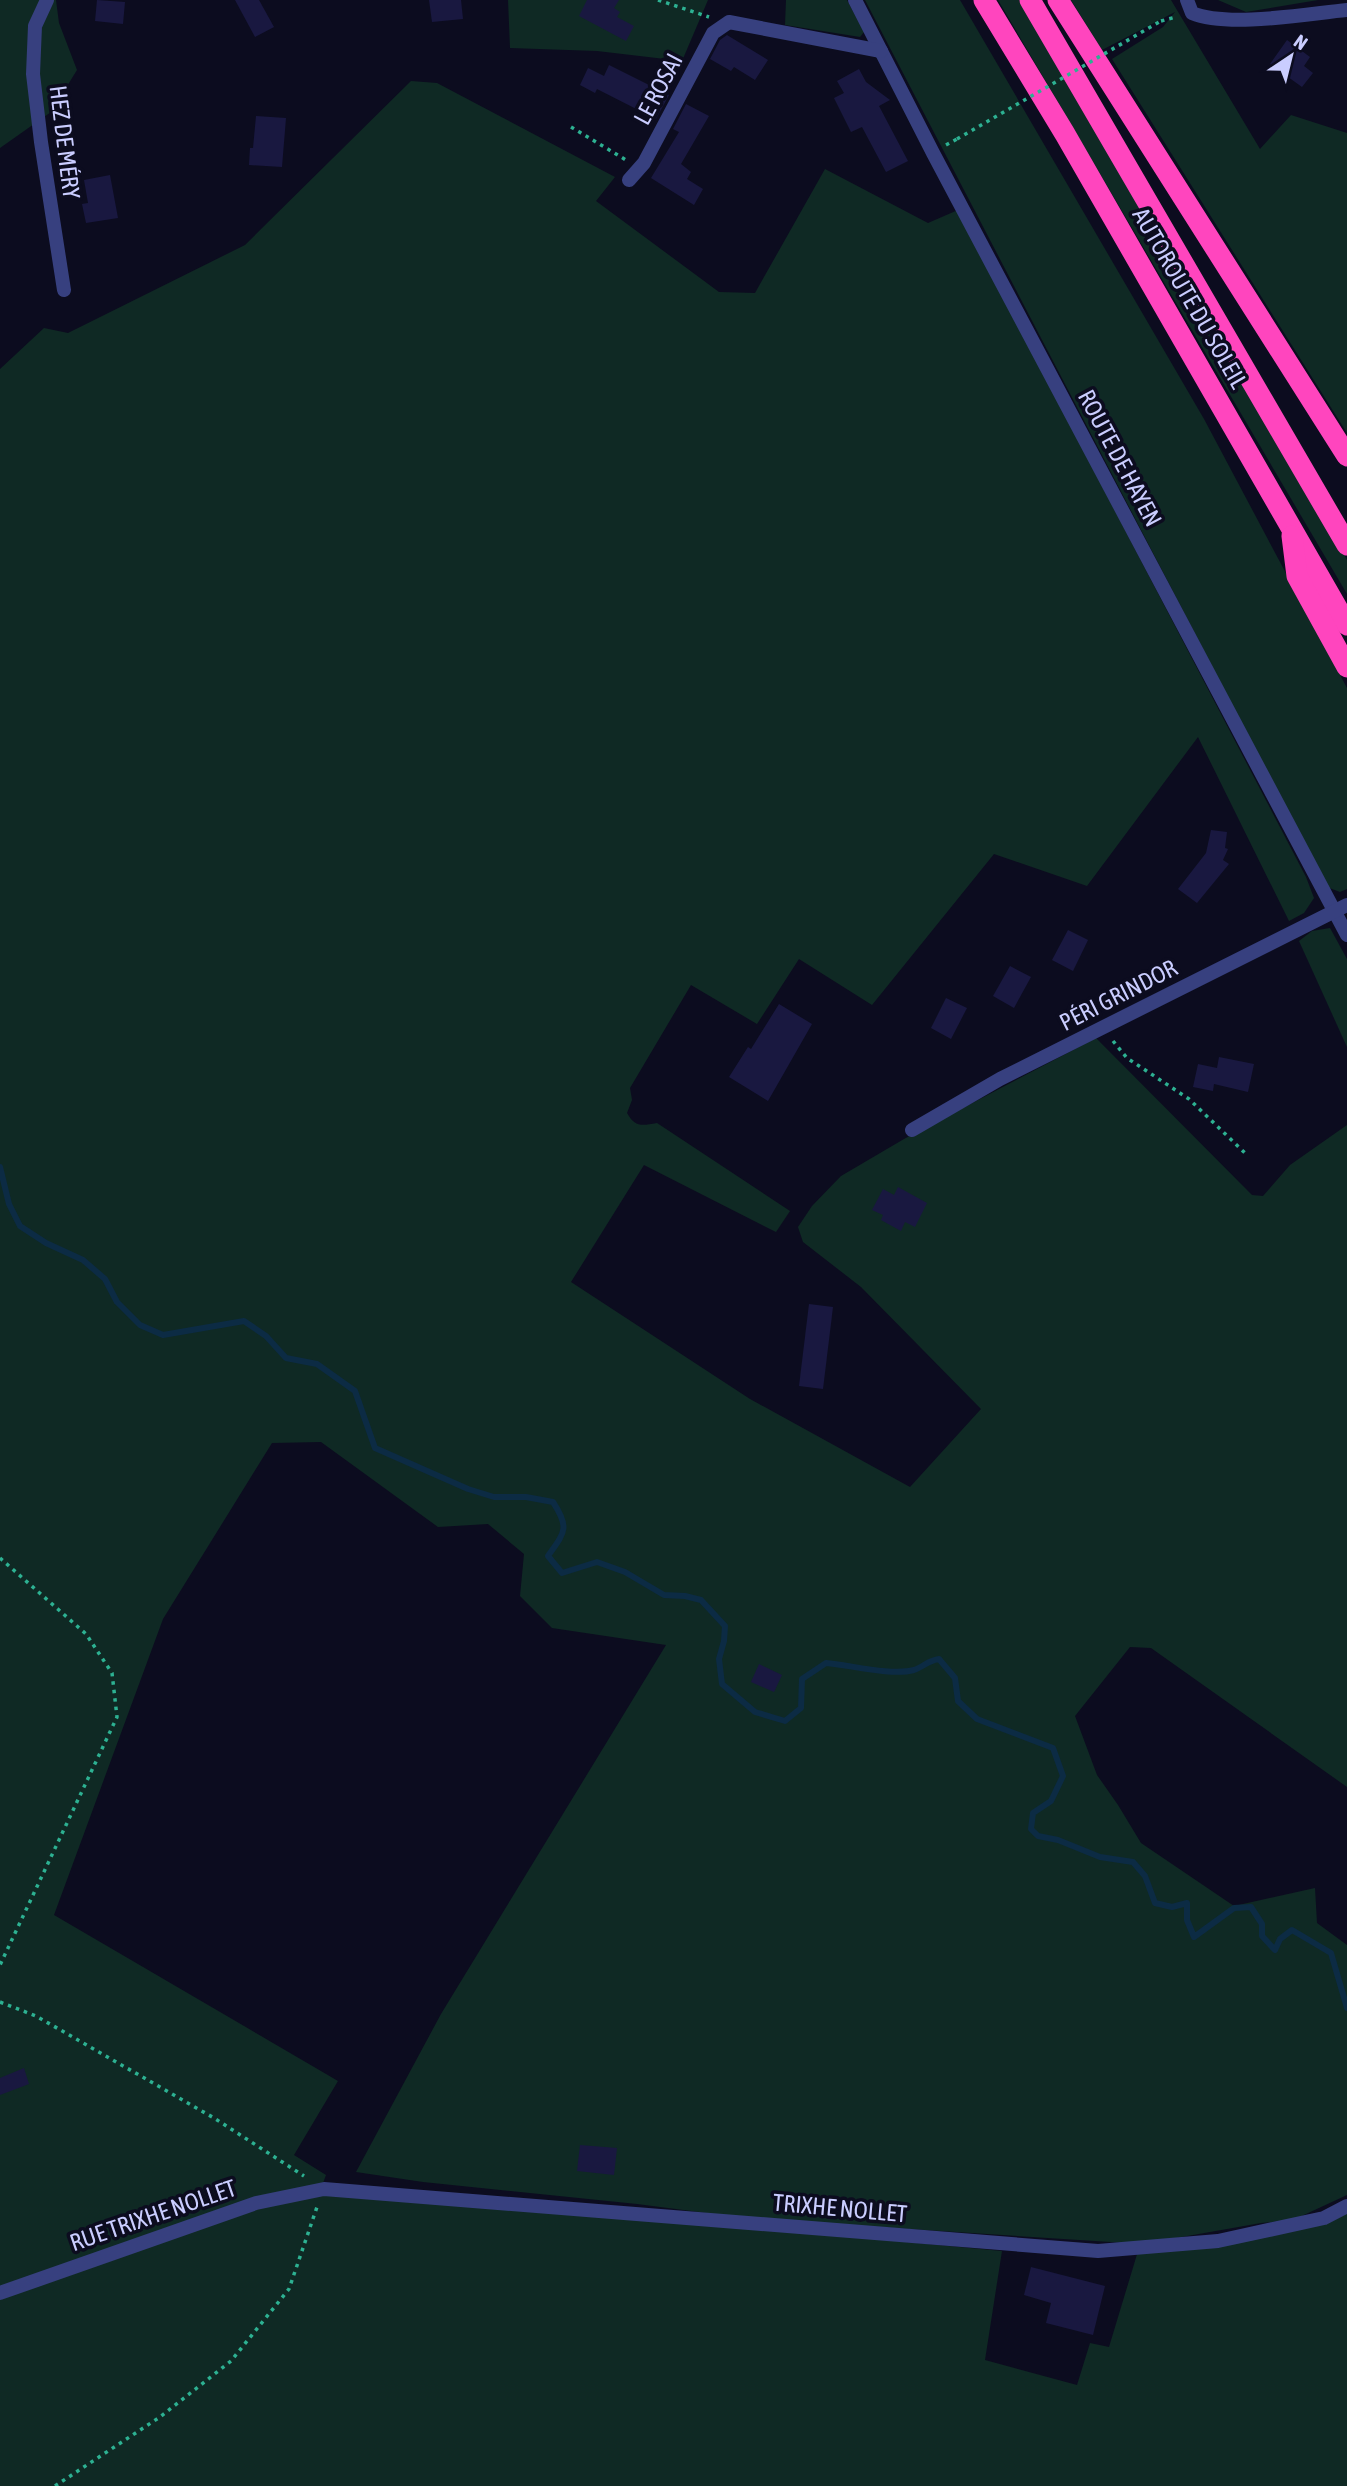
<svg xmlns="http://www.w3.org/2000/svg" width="1347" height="2486" viewBox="0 0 1347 2486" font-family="'Asap Condensed',sans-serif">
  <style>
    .green { fill: #0f2924 }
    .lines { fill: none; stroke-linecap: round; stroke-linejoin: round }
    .stream { stroke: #0c2b44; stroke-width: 6 }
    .building { fill: #191840 }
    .path { stroke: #2db192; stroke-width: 3.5; stroke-dasharray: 3.5 5; stroke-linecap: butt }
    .minor { stroke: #37407f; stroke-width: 14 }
    .motorway { stroke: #ff45be; stroke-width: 21 }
    .path-bridge { stroke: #2db192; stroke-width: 3.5; stroke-dasharray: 3.5 5; stroke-linecap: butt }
    .labels { text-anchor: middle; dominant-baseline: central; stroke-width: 7; stroke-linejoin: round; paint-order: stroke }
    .street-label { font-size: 24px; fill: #cacdff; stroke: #0c0c1f }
  </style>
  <rect width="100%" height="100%" fill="#0c0c1f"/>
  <g class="green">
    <polygon points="0,0 56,0 59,23 77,70 51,112 0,148"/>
    <polygon points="508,0 708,0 682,61 597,51 510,48"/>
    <polygon points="786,0 847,0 864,32 860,37 785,25"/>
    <polygon points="865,0 960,0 1204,419 1347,688 1347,889 1340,892 1327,887"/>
    <polygon points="998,0 1023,0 1149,214 1347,560 1347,594"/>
    <polygon points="1071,0 1171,0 1260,149 1291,115 1347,133 1347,433 1112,59 1163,27 1175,12 1102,50"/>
    <polygon points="1218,0 1318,0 1246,12"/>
    <path d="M411,81l26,2 178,94 -19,24 123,91 36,1 70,-124 103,54 30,-13 348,667 8,21 -10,15 -15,8 -91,-184 -111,149 -93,-32 -122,151 -73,-46 -42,65 -66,-39 -61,103 2,12 -5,13c8,14 14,13 30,10l133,88 -14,21 -132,-67 -73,117 179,117 160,88 71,-78 -120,-122 -58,-45 -5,-15 14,-21 29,-30 63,-37 192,-101 156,157 11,1 27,-31 57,-40v662l-196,-139 -21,-1 -55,69 22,59 21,30 23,38 93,63 81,-18 2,35 30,22v250l-54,25 -32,3 -119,21 -389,-25 -116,-15 -214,-22 -67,-10 85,-158 225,-369 -114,-17 -32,-32 4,-42 -36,-30 -50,3 -117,-85 -49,1 -109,176 -109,296 284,166 -44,74 32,20 -7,19 254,17 429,40 -17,109 92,25 13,-42 19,4 29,-96 209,-40v275h-1347v-2117l44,-41 24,5 177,-88z"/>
    <polygon points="1330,928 1347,959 1347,1047 1299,941 1312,931"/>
  </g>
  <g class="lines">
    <path class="stream" d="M0,1167l9,37 11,22 26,17 37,17 22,19 12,23 23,23 23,10 81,-14 22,15 20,22 31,6 38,27 20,57 93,41 26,8h32l27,5c17,26 12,30 -5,54l14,17 35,-11 28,10 39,23 21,1 16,4 24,26 -1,15 -5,18 3,25 33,28 30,9 16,-13 1,-29 24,-16c24,2 65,13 88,7 9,-3 15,-10 25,-11l16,19 3,23 19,18 76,29 10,28 -12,25 -18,12 -2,16 7,7 20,4 42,17 33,5 12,14 10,27 17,4 15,-4v17l7,17 40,-29 17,-1 11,17v12l13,14 5,-11 12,-9 39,23 16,55"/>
  </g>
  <g class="building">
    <polygon points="97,0 125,2 123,24 95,21"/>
    <polygon points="235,0 259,0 274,27 255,37"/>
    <polygon points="429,0 461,0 463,19 432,22"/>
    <polygon points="587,0 619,0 614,8 620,12 617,17 634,26 626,41 579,16"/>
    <polygon points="727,35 768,60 755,80 734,67 731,71 710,59 720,40"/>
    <polygon points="1287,40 1310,57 1304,66 1313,73 1302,87 1270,64"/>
    <polygon points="609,65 669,95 656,119 597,89 595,93 580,85 588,68 604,76"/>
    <polygon points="859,69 866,82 890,100 879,106 908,161 886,172 862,127 851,132 834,98 844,93 837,81"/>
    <polygon points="686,104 709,116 681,164 691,172 687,179 703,189 694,205 651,178 679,132 673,129"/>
    <polygon points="256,116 286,118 282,167 249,165 250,148 253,148"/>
    <polygon points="110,175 118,218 86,223 82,204 88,203 84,180"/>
    <polygon points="1211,830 1227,832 1225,848 1228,849 1223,860 1229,864 1197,903 1178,889 1206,853"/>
    <polygon points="1068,930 1088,940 1073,971 1052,960"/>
    <polygon points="1010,966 1031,977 1014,1008 993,996"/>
    <polygon points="946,998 967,1008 951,1039 931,1028"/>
    <polygon points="779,1004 812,1024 768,1101 729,1077 748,1047 751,1049"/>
    <polygon points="1219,1057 1254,1064 1248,1092 1214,1084 1213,1091 1193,1087 1198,1064 1217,1068"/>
    <polygon points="898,1187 927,1203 915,1227 905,1222 901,1231 881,1220 883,1215 872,1210 883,1189 894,1195"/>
    <polygon points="809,1304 833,1307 823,1389 799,1386"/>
    <polygon points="759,1664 782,1675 774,1692 751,1682"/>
    <polygon points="24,2068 29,2084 0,2095 0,2078"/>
    <polygon points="580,2145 617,2148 614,2175 577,2171"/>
    <polygon points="1031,2267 1105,2286 1093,2335 1046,2323 1051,2303 1024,2295"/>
  </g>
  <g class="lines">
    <g class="path">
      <polyline points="658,0 709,17"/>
      <polyline points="1161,21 1176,17"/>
      <polyline points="571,127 626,160"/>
      <polyline points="946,145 957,139"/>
      <polyline points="1113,1041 1127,1058 1189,1099 1246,1154"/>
      <polyline points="0,1558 86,1634 112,1673 117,1717 0,1965"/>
      <polyline points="0,2002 36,2016 214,2118 304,2176"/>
      <polyline points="55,2486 160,2417 231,2361 289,2289 317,2207"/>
    </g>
    <g class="minor">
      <polyline points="47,0 35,26 33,74 41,142 64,290"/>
      <polyline points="855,0 933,153 1347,935"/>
      <path d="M1187,0l5,13c36,15 114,1 155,-3"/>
      <polyline points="629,180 644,163 713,33 729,22 881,51"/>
      <polyline points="912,1130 1000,1079 1347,905"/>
      <polyline points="0,2293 256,2203 324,2189 1098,2251 1218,2241 1324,2218 1347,2206"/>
    </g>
    <g class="motorway">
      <polyline points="984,0 1065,134 1347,625"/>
      <polyline points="1030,0 1347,545"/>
      <polyline points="1058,0 1347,456"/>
      <polyline points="1292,536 1297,576 1347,667"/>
    </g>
    <polyline class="path-bridge" points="957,139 1161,21"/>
  </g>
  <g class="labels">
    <g class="street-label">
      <text transform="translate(658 89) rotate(-62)">LE ROSAI</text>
      <text transform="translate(65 142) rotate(83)">HEZ DE MÉRY</text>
      <text transform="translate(1190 298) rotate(60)">AUTOROUTE DU SOLEIL</text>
      <text transform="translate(1120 458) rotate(62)">ROUTE DE HAYEN</text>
      <text transform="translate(1118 995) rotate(-27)">PÉRI GRINDOR</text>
      <text transform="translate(840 2208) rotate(5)">TRIXHE NOLLET</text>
      <text transform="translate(153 2215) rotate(-19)">RUE TRIXHE NOLLET</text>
    </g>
  </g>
  <g transform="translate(1291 56) rotate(35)" stroke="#0c0c1f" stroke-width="5" paint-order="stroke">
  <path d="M0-5L12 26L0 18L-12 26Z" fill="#cacdff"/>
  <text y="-10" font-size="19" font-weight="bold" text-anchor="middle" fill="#cacdff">N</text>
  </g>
</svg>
